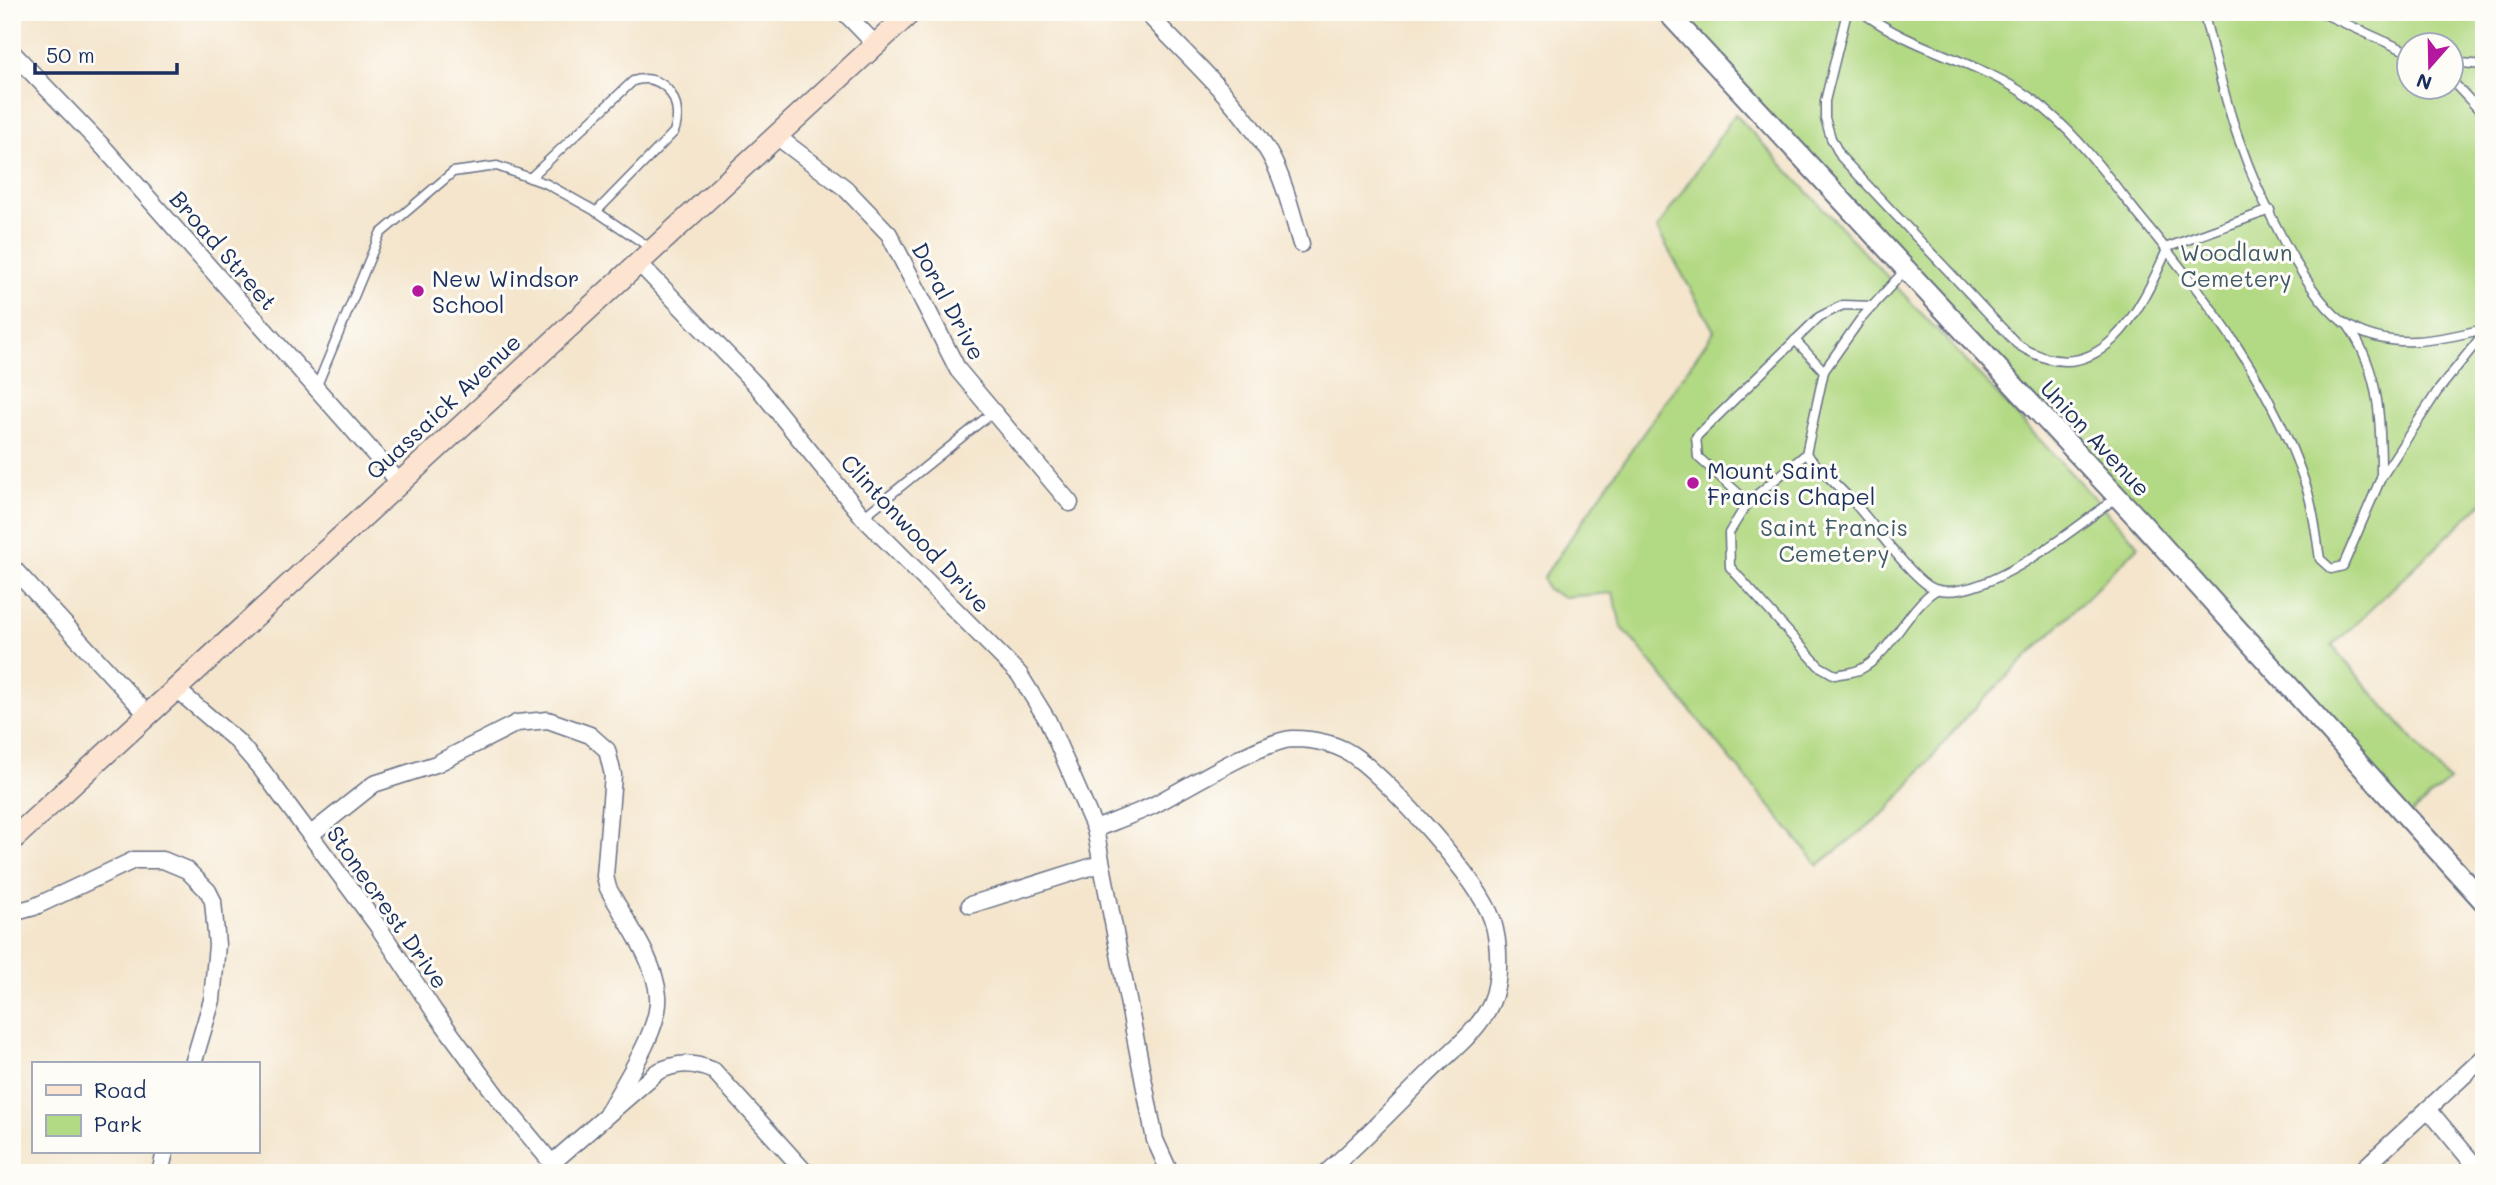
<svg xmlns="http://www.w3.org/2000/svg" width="2496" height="1185" viewBox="0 0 2496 1185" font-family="Mali,sans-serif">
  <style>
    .green { fill: #b2d983; stroke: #668470; stroke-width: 2; fill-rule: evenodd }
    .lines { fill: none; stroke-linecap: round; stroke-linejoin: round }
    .service-casing { stroke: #676f84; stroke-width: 11 }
    .minor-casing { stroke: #676f84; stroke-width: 19 }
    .tertiary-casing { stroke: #676f84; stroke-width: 23 }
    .secondary-casing { stroke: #676f84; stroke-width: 24 }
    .service { stroke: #fff; stroke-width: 8 }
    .minor { stroke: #fff; stroke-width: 16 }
    .tertiary { stroke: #fff; stroke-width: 19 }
    .secondary { stroke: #fde4d0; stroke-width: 21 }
    .poi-dot { fill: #b5179e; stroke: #fdfcf7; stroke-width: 2.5 }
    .labels { text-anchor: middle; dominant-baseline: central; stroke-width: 6; stroke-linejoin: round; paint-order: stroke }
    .street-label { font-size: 23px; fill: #1b2f5e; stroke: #fdfcf7 }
    .park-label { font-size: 23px; fill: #415a67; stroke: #fdfcf7 }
    .poi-label { font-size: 23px; fill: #1b2f5e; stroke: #fdfcf7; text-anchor: start }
  </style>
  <rect width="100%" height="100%" fill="#fdfcf7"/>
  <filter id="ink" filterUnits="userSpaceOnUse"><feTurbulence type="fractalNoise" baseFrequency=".0143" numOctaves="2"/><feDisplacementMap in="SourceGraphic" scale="14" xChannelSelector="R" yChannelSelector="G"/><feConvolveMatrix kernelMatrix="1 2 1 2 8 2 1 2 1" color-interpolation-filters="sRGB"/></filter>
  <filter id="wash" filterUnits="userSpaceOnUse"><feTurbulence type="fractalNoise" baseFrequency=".00686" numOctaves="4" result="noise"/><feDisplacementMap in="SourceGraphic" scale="28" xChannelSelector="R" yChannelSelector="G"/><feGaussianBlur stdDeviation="1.57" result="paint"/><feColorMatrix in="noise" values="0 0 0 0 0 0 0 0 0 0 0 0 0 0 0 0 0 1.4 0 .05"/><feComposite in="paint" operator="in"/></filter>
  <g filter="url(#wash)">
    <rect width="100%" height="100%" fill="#f4e5cc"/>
    <g class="green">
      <path d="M1663,12h821v489l-152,145 117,135 -43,37zM2408,46h42v42h-42z"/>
      <polygon points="1735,114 2139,546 1961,722 1888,810 1818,865 1621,626 1613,593 1562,597 1547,589 1543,578 1714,331 1657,229"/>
    </g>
  </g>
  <g filter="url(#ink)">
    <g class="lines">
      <defs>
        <g id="service">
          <path d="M1847,12l-22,89v17l6,20 10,19 176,187c81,54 124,-33 151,-97l102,-37"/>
          <path d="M1862,12c52,39 118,49 170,87 41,30 72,73 104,113 69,84 135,169 170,274 8,24 10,49 14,73l11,10 12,-3 38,-88 56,-86 47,-59"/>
          <path d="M2203,12c12,43 21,87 36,128 16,47 67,161 110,186 43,25 90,14 135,3"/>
          <polyline points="2320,12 2408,52"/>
          <polyline points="2450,62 2484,65"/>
          <polyline points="2450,79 2484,115"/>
          <path d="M530,178l103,-97c32,-10 52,22 41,51l-78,80"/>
          <path d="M1906,269l-46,51 -36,51 -18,83c16,17 33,33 49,50 17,18 60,79 80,85 48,15 145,-64 182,-92"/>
          <path d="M2349,327c31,45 32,95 32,148"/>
          <polyline points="1795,340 1824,371"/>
          <polyline points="316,388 380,234 453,172 497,166 547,184 597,212 652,249"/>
          <path d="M1806,454l-58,48 -19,31 1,34 89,99 16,9c8,-2 19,-2 26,-6 28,-13 46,-61 75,-79"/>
          <polyline points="1748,502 1698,457 1696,437 1819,317 1843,305 1873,306"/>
          <polyline points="863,517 993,412"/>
        </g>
        <g id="minor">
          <polyline points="844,12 876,45"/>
          <path d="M1146,12c42,45 91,88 123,141 16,28 23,61 32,91"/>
          <polyline points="12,52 105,149 399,482"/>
          <polyline points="775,135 845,188 889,234 958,370 1070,503"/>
          <polyline points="638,262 757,386 863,517 1019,674 1048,721 1095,829 1155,1140 1170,1173"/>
          <polyline points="12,567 147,714"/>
          <polyline points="175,688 237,741 262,770 377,925 434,1011 498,1098 560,1173"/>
          <path d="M1095,829c20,-8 40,-15 59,-24 30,-16 109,-64 138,-66 23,0 47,5 65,19 35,26 121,121 135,161 8,23 9,62 -1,84 -13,30 -44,51 -66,74 -33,33 -64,65 -99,96"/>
          <path d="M310,835l64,-51 62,-20 81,-41 31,-3 42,15 17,15 6,25 -8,101 3,12c17,33 47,70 50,108 3,33 -35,88 -51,118"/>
          <polyline points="970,905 1100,864"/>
          <polyline points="12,913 34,907 134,860 163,860 187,870 208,891 213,901 217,945 212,1000 193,1064"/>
          <polyline points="2428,1109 2481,1173"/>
          <path d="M552,1163l105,-91c21,-10 35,-10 57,-1l92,102"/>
          <polyline points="160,1173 165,1152"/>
          <polyline points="2359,1173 2484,1057"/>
        </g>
        <polyline id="tertiary" points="1667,12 2139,520 2484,902"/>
        <polyline id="secondary" points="12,840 911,12"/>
      </defs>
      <use href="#service" class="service-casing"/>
      <use href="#minor" class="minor-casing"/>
      <use href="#tertiary" class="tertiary-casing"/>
      <use href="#secondary" class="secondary-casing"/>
      <use href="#service" class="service"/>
      <use href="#minor" class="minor"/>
      <use href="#tertiary" class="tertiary"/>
      <use href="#secondary" class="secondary"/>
    </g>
  </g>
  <g class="poi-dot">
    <circle cx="418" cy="291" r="7"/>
    <circle cx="1693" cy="483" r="7"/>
  </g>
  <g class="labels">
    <g class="street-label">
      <text transform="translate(224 250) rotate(49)">Broad Street</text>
      <text transform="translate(949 301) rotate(62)">Doral Drive</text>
      <text transform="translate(443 406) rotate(-43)">Quassaick Avenue</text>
      <text transform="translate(2096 438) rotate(47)">Union Avenue</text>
      <text transform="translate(916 533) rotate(47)">Clintonwood Drive</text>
      <text transform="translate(388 907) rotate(55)">Stonecrest Drive</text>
    </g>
    <g class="park-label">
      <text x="2236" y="252">Woodlawn<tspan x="2236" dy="26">Cemetery</tspan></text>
      <text x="1834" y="527">Saint Francis<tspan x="1834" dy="26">Cemetery</tspan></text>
    </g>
    <g class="poi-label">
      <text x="432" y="278">New Windsor<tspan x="432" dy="26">School</tspan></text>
      <text x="1707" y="470">Mount Saint<tspan x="1707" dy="26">Francis Chapel</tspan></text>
    </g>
  </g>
  <rect width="2496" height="1185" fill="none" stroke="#fdfcf7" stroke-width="42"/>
  <rect x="32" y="1062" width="228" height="91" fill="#fdfcf7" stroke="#a3aaba" stroke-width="2"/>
  <rect x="46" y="1085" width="35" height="10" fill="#fde4d0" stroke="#a3aaba" stroke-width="2"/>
  <text x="94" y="1098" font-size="21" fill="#1b2f5e">Road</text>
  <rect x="46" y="1115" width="35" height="21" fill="#b2d983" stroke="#a3aaba" stroke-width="2"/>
  <text x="94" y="1132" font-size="21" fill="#1b2f5e">Park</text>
  <g transform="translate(2430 66) rotate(200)"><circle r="33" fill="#fdfcf7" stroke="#a3aaba" stroke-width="2"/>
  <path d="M0-5L12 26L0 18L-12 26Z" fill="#b5179e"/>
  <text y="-10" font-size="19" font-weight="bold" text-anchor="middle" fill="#1b2f5e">N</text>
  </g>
  <path d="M35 63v10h142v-10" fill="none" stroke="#1b2f5e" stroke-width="3.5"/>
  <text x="46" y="63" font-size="21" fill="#1b2f5e" stroke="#fdfcf7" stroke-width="5" paint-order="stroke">50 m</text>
</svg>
